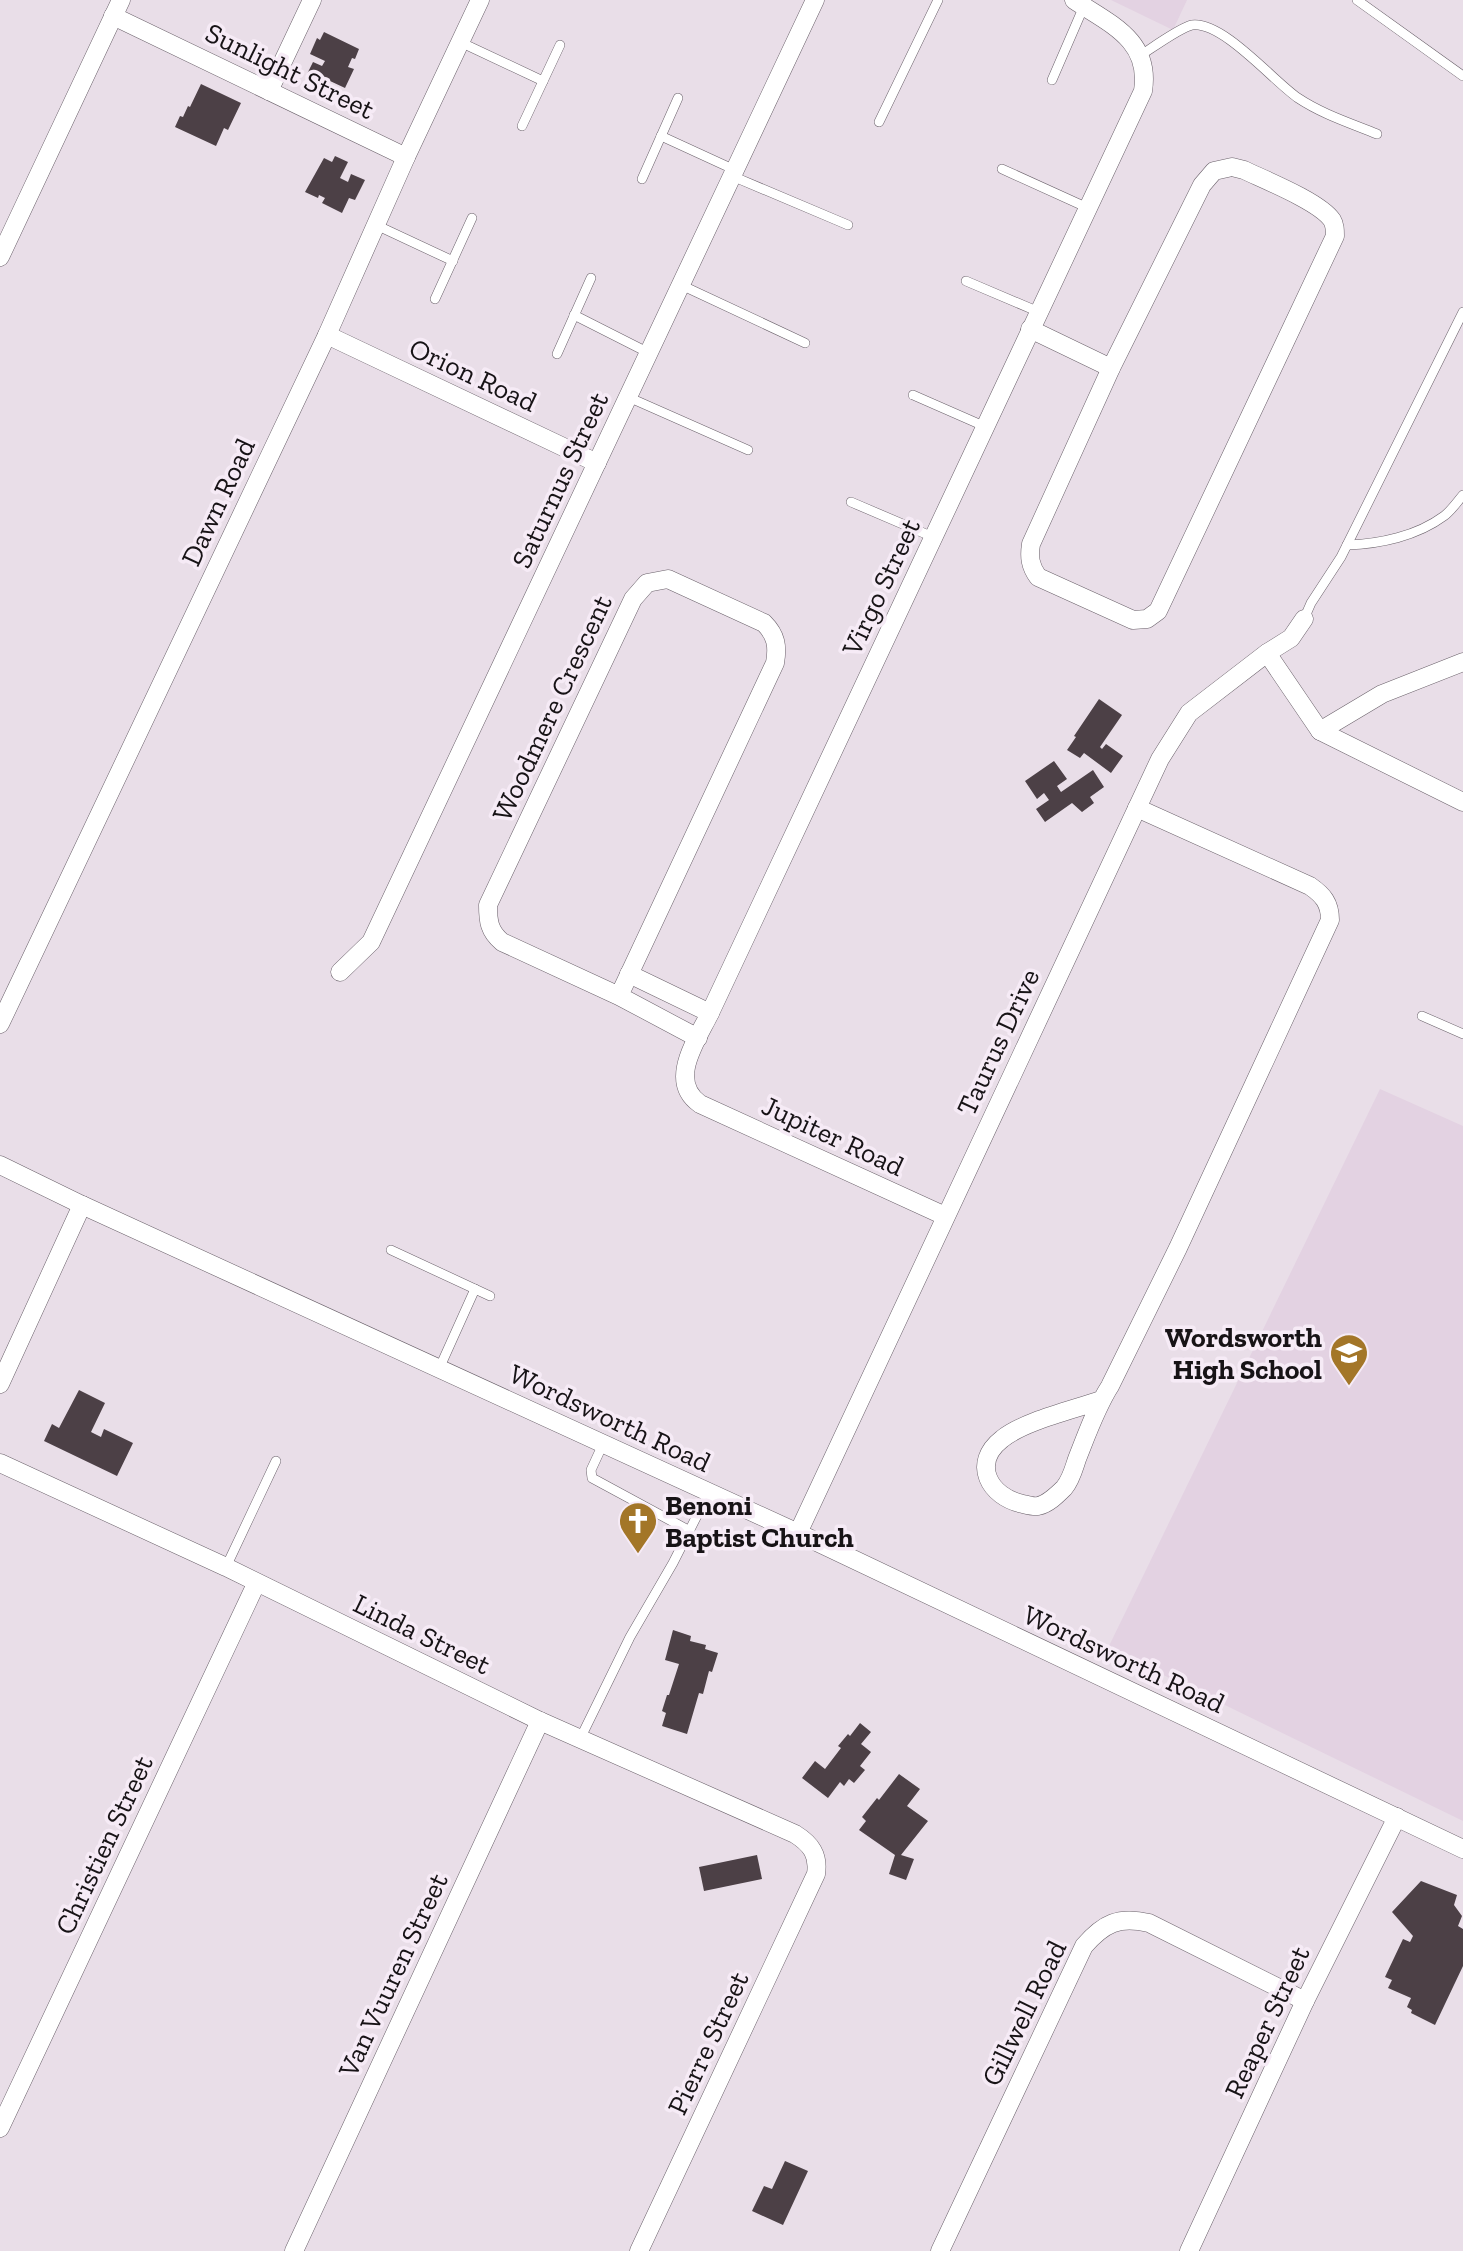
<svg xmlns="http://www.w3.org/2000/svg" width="1463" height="2251" viewBox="0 0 1463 2251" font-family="'Zilla Slab',serif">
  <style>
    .built { fill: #e3d2e2 }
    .building { fill: #4c4046 }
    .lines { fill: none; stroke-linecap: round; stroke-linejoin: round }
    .service-casing { stroke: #6a616a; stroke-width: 10 }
    .minor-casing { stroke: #6a616a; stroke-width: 19 }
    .service { stroke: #fff; stroke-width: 9 }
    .minor { stroke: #fff; stroke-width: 18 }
    .labels { text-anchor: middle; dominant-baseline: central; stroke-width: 7; stroke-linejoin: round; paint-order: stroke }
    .street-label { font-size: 28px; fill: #171316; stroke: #f6ebf6 }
    .poi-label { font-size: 28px; font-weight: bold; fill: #171316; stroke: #f6ebf6; text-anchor: end }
  </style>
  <rect width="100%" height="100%" fill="#e9dee8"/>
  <g class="built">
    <polygon points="1111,0 1187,0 1173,30"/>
    <polygon points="1380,1089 1463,1126 1463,1821 1108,1648"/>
  </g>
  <g class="building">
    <polygon points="324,32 359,49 355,59 352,58 348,67 354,69 345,88 330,81 328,86 306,76 313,62 322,66 325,61 310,54 317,38 320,40"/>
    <polygon points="201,84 241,103 228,130 224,128 216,146 175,127 180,116 183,117 188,106 190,107"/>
    <polygon points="335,156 348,162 340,178 348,182 351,174 365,180 355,200 349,198 342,213 322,203 325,198 319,195 318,198 305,192 324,158 332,162"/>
    <polygon points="1099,699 1122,715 1100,747 1102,749 1106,744 1123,756 1111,773 1084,753 1080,758 1067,750 1076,737 1074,736"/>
    <polygon points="1054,761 1067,779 1057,786 1061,792 1093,770 1104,787 1090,797 1094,803 1082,812 1072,803 1045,822 1036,809 1049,800 1044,793 1037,799 1025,781"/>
    <polygon points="79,1390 105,1403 91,1432 101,1437 104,1429 133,1443 117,1476 44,1441 52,1424 59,1428"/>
    <polygon points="673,1630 691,1636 690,1641 706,1645 705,1649 718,1653 712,1672 709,1671 703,1694 699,1693 687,1734 662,1726 666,1713 662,1711 667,1695 669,1695 679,1664 665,1660"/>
    <polygon points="860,1723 871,1732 861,1744 871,1752 860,1766 865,1770 854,1783 849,1779 844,1786 840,1782 828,1798 802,1778 815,1761 825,1769 841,1748 838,1746 848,1734 850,1736"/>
    <polygon points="899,1774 920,1789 907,1806 928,1821 901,1855 914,1859 906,1880 889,1874 895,1855 859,1830 866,1821 862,1817 877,1798 879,1800"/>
    <polygon points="757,1855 762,1879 704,1891 699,1867"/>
    <polygon points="1421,1881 1457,1895 1454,1905 1462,1916 1458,1926 1463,1929 1463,1966 1435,2025 1411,2013 1412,2010 1407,2007 1411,1998 1388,1988 1392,1980 1385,1977 1403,1939 1410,1942 1413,1936 1392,1912"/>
    <polygon points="785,2161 808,2171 783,2225 752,2211 764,2186 772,2189"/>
  </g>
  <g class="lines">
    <defs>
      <g id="service">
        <polyline points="1357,0 1463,76"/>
        <polyline points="460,42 543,81"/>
        <path d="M1141,55c11,-7 40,-28 51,-30 31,-4 82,57 106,73 24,16 52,25 79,36"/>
        <polyline points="1052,80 1084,6"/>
        <polyline points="879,122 938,0"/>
        <polyline points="522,126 560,45"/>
        <polyline points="661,136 735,170"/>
        <polyline points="1002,169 1088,208"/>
        <polyline points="732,176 848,225"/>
        <polyline points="642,179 678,98"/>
        <polyline points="376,225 453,261"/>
        <polyline points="966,281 1039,312"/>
        <polyline points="681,285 805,343"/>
        <polyline points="435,299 472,218"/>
        <polyline points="574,315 649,353"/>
        <polyline points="557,354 591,278"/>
        <polyline points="913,395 986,427"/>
        <polyline points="628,397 748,450"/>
        <polyline points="851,502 933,537"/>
        <path d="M1347,545c33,-1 70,-9 97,-29 7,-5 13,-14 19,-21"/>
        <polyline points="1304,619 1311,603 1341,557 1463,312"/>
        <polyline points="1422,1016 1463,1034"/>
        <polyline points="391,1250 490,1296"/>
        <polyline points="439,1369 475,1289"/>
        <polyline points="603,1444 591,1470 592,1478 690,1531"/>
        <polyline points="226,1567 276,1461"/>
        <polyline points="580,1739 630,1637 673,1563 709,1492"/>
      </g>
      <g id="minor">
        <polyline points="113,16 406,157"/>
        <polyline points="269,91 312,0"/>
        <path d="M1232,167l12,3c21,10 76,32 88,50 3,5 3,10 3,16l-177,375 -11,8 -14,1 -95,-43c-8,-11 -9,-20 -7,-33l80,-176 91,-183 12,-14z"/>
        <polyline points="0,257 121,0"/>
        <polyline points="1030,329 1111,368"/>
        <polyline points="327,335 597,463"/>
        <polyline points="1267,653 1320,731 1463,802"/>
        <polyline points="1320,731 1382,694 1463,662"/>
        <polyline points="340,972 371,942 815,0"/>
        <polyline points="629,974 710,1013"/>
        <path d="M619,996l156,-333c3,-17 1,-28 -11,-40l-96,-44 -21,4 -14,16 -145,306c0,16 1,26 14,37l117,54 79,42"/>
        <polyline points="0,1024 327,335 406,157 480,0"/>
        <polyline points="0,1165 82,1205 798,1533 1463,1849"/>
        <path d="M945,1216l-245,-112c-33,-23 -3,-64 10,-91l433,-922c8,-51 -33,-67 -69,-91"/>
        <polyline points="0,1384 82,1205"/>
        <path d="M1101,1400c-28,10 -77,21 -99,39 -31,24 -13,58 21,65 4,1 11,3 15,2 10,-2 19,-11 26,-18 7,-8 10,-20 13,-29 10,-25 19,-51 33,-73l68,-138 152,-328c0,-17 -7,-25 -20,-34l-173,-78"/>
        <path d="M0,1463l226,104 314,154 255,113c16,10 24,21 21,40l-177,377"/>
        <polyline points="798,1533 1160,759 1189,713 1267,653 1291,638 1304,619"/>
        <polyline points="0,2128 256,1584"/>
        <polyline points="294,2251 540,1721"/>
        <path d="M940,2251l144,-305c20,-23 35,-30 65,-23l156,78"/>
        <polyline points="1189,2251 1305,2001 1397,1817"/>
      </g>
    </defs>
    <use href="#service" class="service-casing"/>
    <use href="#minor" class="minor-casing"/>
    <use href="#service" class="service"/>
    <use href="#minor" class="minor"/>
  </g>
  <defs>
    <symbol id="school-pin" viewBox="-11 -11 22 30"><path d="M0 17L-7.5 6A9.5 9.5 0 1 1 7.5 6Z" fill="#a37628" stroke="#f6ebf6"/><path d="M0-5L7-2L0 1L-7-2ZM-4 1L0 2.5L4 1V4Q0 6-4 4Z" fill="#fff"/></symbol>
    <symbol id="church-pin" viewBox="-11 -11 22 30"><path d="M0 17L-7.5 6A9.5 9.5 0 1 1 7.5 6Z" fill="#a37628" stroke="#f6ebf6"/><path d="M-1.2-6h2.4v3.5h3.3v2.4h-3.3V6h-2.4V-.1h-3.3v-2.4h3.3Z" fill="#fff"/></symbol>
  </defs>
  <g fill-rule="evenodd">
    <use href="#school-pin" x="1327" y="1331" width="44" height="60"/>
    <use href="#church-pin" x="616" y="1499" width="44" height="60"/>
  </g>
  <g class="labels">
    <g class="street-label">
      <text transform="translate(290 71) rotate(26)">Sunlight Street</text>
      <text transform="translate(473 375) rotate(25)">Orion Road</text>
      <text transform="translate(560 480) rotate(-65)">Saturnus Street</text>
      <text transform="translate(218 502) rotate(-65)">Dawn Road</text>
      <text transform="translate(881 587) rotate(-65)">Virgo Street</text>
      <text transform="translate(552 708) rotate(-65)">Woodmere Crescent</text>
      <text transform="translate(998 1042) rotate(-65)">Taurus Drive</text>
      <text transform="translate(833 1136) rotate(25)">Jupiter Road</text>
      <text transform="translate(610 1418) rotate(25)">Wordsworth Road</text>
      <text transform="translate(422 1634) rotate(26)">Linda Street</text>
      <text transform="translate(1124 1659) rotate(25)">Wordsworth Road</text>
      <text transform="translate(104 1845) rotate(-65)">Christien Street</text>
      <text transform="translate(393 1975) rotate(-65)">Van Vuuren Street</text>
      <text transform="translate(1024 2013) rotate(-64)">Gillwell Road</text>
      <text transform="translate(1267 2022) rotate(-65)">Reaper Street</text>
      <text transform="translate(708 2043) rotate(-65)">Pierre Street</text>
    </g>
    <g class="poi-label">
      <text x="1322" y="1337">Wordsworth<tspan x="1322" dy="32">High School</tspan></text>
      <text x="665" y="1505" text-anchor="start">Benoni<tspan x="665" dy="32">Baptist Church</tspan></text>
    </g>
  </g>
</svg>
